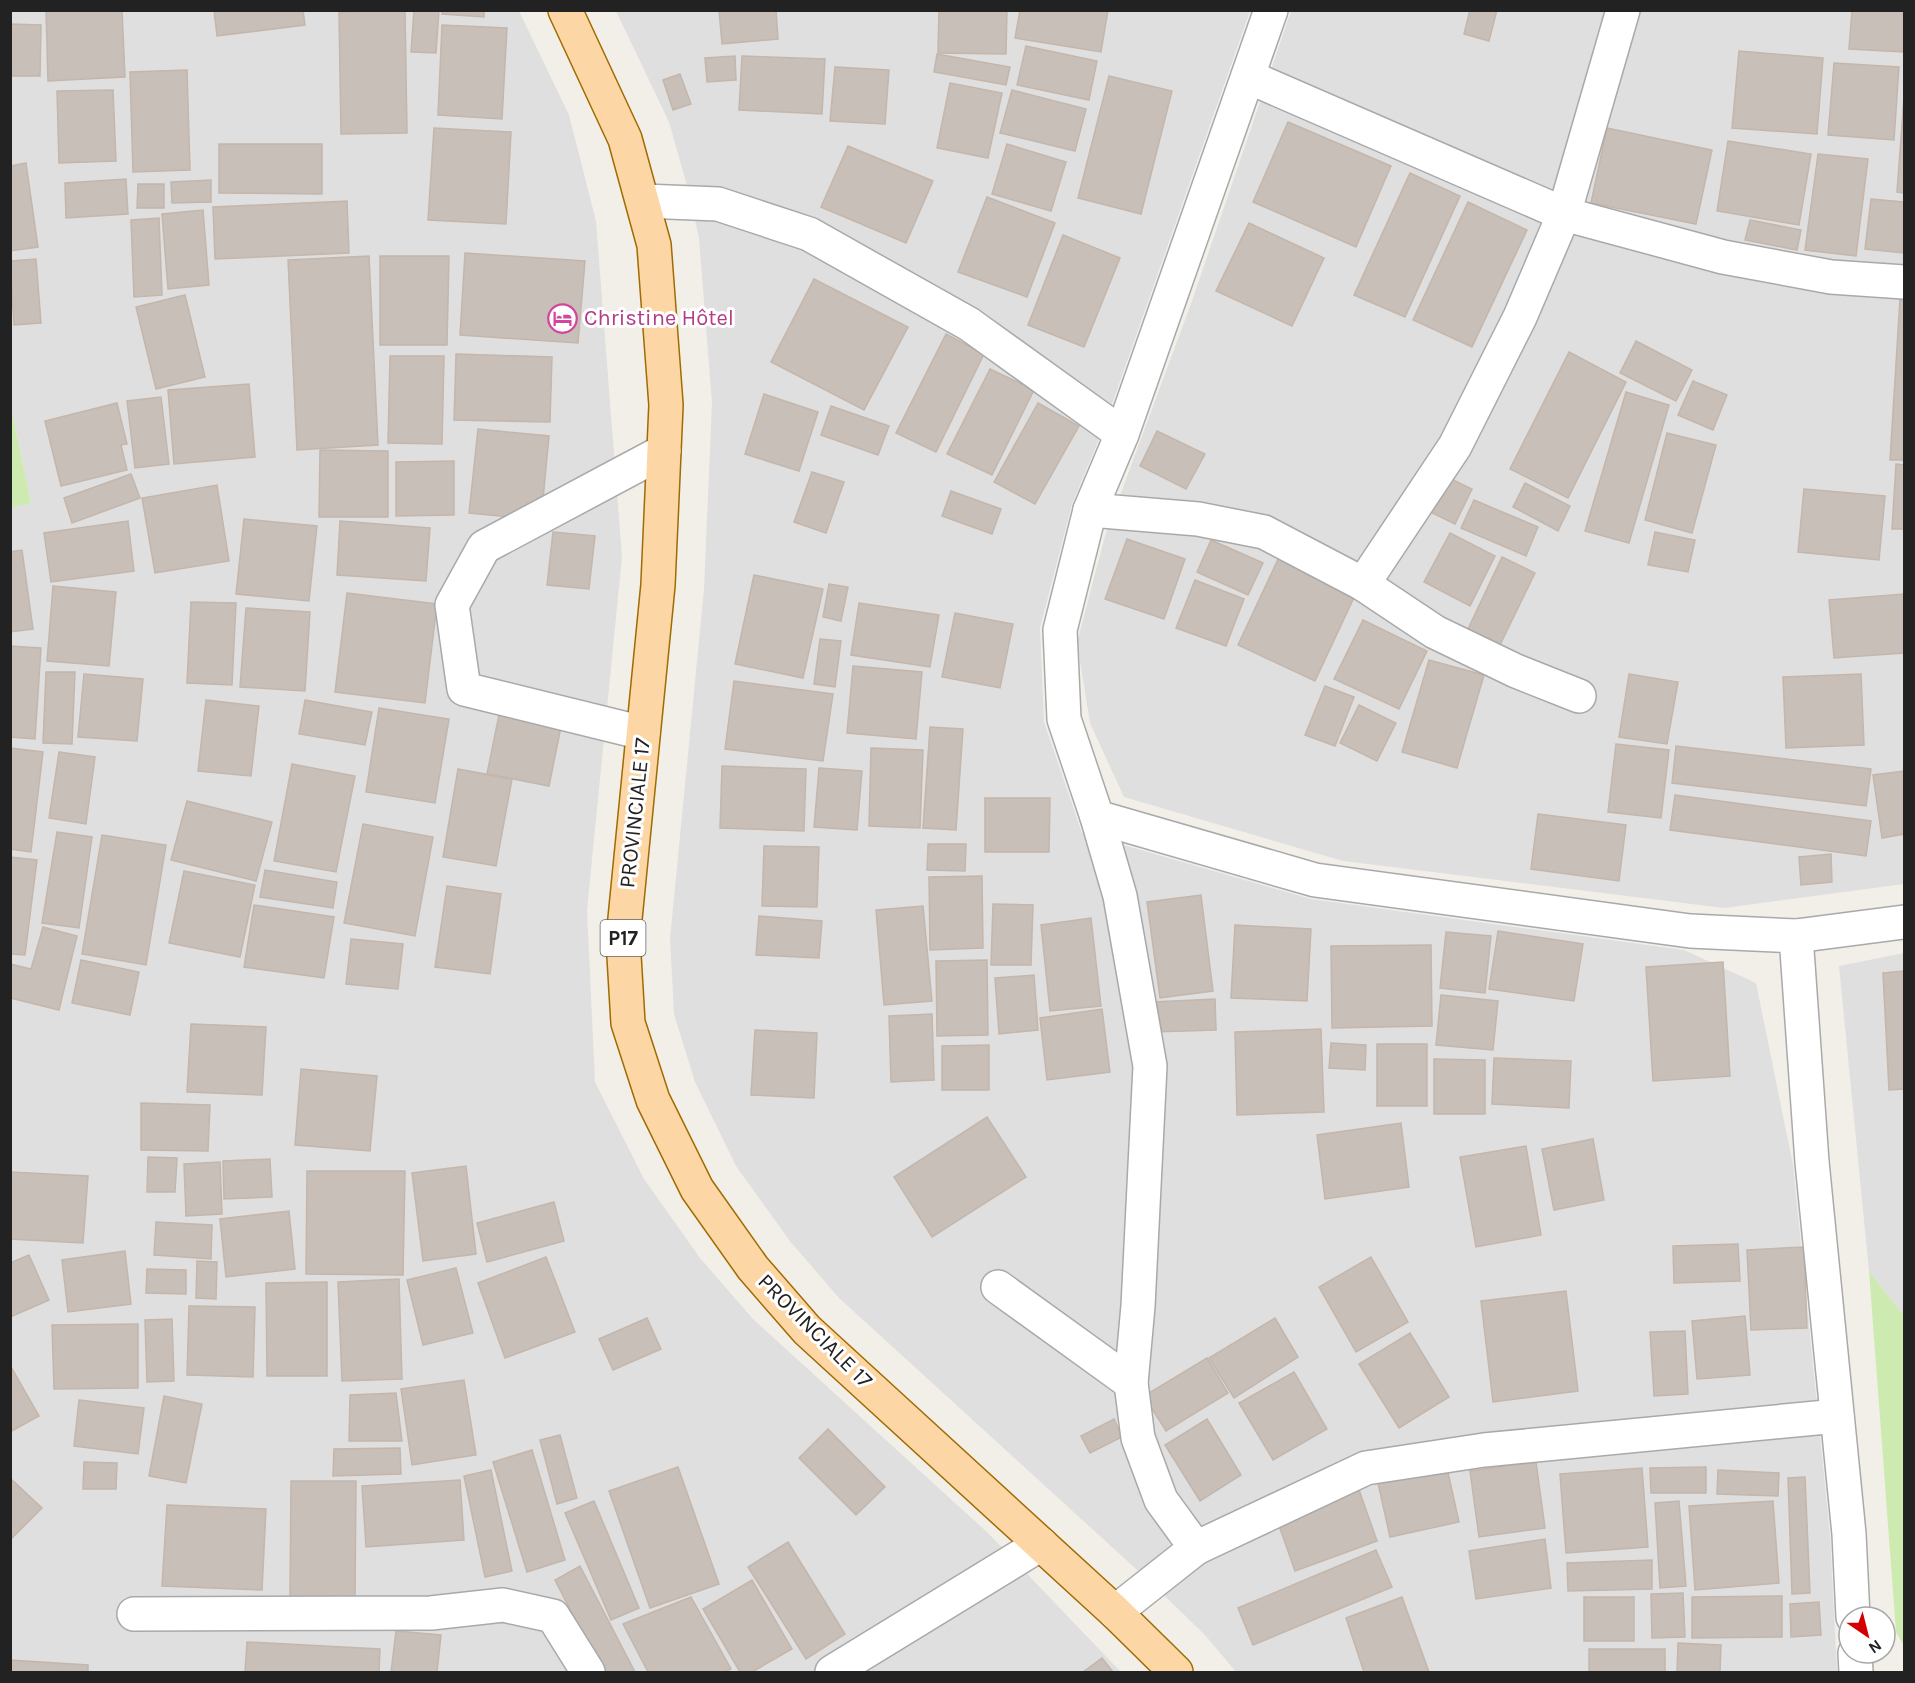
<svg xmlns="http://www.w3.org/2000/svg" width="1915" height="1683" viewBox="0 0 1915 1683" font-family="Karla,sans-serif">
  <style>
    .residential { fill: #e0dfdf }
    .grass { fill: #cdebb0 }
    .building { fill: #c7bfb8; stroke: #c4b6ab; stroke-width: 1.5 }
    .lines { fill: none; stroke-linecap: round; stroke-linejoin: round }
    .minor-casing { stroke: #a9a9a9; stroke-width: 36 }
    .major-casing { stroke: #a06b00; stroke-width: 36 }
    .minor { stroke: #fff; stroke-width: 33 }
    .major { stroke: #fcd6a4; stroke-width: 33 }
    .labels { text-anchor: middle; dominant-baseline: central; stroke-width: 6; stroke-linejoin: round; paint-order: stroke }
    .shield { fill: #fff; stroke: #646464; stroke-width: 1.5 }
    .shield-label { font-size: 21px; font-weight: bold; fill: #222 }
    .hotel-label { font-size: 22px; fill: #b23c85; stroke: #fff; text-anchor: start }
    .street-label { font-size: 22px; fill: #222; stroke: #fff }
  </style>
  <rect width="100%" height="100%" fill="#f2efe9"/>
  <g class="residential">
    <polygon points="11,11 519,11 569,115 596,221 622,557 587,910 595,1082 644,1179 700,1258 753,1319 988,1533 1121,1672 11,1672 10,508 31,503 10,403"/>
    <polygon points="616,11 1250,11 1104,427 1072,504 1040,628 1044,722 1082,833 1311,899 1684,950 1756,983 1793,1165 1830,1535 1837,1672 1236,1672 1205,1635 1147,1579 839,1298 789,1240 736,1166 695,1082 674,1014 670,939 704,589 712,403 699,238 688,189 669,122"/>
    <polygon points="1291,11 1904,11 1904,884 1724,908 1343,861 1124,797 1090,723 1077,643 1105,536 1192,301"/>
    <polygon points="1904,953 1904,1316 1869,1271 1839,966"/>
  </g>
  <g class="grass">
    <polygon points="10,403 31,503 11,508 10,508"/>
    <polygon points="1869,1271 1904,1316 1904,1646 1896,1632"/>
  </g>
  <g class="building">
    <polygon points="46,10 122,10 125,77 48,81"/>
    <polygon points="214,10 303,10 305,25 217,36"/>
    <polygon points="405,10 407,133 341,134 339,12"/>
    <polygon points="414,10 439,10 436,53 411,52"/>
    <polygon points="442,10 484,10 484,17 442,14"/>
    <polygon points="719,10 776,10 778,39 722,44"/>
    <polygon points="939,10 1007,10 1006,54 938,53"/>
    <polygon points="1020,10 1108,10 1101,52 1015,38"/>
    <polygon points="1470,10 1497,10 1489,41 1464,34"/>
    <polygon points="1852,10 1904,10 1904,52 1849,49"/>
    <polygon points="10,24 41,25 40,76 10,76"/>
    <polygon points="442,25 507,28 502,119 438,115"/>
    <polygon points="1026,46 1097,61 1089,100 1017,85"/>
    <polygon points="1739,51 1823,58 1817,134 1732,128"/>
    <polygon points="937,54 1010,67 1006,85 934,72"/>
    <polygon points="735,56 736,80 707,82 705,58"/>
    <polygon points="742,56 825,59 822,114 739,110"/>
    <polygon points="1834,63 1899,67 1894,140 1828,135"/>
    <polygon points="835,67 889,70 885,124 830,121"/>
    <polygon points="187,70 190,170 133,172 130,72"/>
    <polygon points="680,74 691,104 673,110 663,80"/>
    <polygon points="1109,76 1172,91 1141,214 1078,198"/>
    <polygon points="950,83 1002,93 988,158 937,148"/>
    <polygon points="113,90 116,161 59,163 57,91"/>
    <polygon points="1012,90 1086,109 1075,151 1000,133"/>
    <polygon points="1904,97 1904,193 1897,192"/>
    <polygon points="1288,122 1391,166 1356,247 1253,202"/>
    <polygon points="434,128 511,132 506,224 428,220"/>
    <polygon points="1607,128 1712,150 1696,224 1591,203"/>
    <polygon points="1728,141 1811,154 1799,225 1717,211"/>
    <polygon points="219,144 322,144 322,194 219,193"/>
    <polygon points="1007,144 1066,162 1051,211 992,194"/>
    <polygon points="848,146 933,181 906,243 821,207"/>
    <polygon points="1818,154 1868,159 1856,256 1805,250"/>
    <polygon points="26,163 38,247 10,251 10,166"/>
    <polygon points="1410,173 1460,196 1405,317 1354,295"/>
    <polygon points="126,179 128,214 66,218 65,183"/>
    <polygon points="211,180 211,202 172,203 171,182"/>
    <polygon points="138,184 164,184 164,208 137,208"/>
    <polygon points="987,197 1055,223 1027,297 958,272"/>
    <polygon points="1871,199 1904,202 1904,253 1865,249"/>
    <polygon points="347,201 349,253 215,259 213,207"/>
    <polygon points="1468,202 1527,230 1472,347 1413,320"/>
    <polygon points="203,210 209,285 168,289 162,214"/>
    <polygon points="159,218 162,295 134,297 131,220"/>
    <polygon points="1750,220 1801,230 1797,250 1745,240"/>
    <polygon points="1249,223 1324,258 1292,326 1216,291"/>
    <polygon points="1063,235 1120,258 1084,347 1028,325"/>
    <polygon points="465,253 585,261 578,343 460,335"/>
    <polygon points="369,256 378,445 297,450 288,260"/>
    <polygon points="380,256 449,256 447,345 380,345"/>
    <polygon points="36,259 41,323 14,325 10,261"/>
    <polygon points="814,279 908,327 864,410 771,362"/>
    <polygon points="185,295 205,377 156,389 136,307"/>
    <polygon points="1900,299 1904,299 1904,460 1890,460"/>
    <polygon points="946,334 984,354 936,452 896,433"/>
    <polygon points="1636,341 1692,370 1676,401 1620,373"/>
    <polygon points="1569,352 1626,382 1568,498 1510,469"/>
    <polygon points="456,354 552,357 550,422 454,420"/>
    <polygon points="390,356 444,356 442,444 388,443"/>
    <polygon points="990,369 1034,390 992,475 947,454"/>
    <polygon points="1693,381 1727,395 1713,430 1678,415"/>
    <polygon points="249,384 255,457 174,464 168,390"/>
    <polygon points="1626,392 1669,405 1629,543 1585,531"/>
    <polygon points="764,394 818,412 799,471 745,454"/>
    <polygon points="161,397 169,464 135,468 127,401"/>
    <polygon points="117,403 127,444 121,445 127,470 61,486 45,421"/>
    <polygon points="1038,403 1079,426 1035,504 994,482"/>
    <polygon points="831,406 889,426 878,455 821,435"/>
    <polygon points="478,429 549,436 541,520 469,513"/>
    <polygon points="1157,431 1205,454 1186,489 1140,466"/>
    <polygon points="1667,433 1716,445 1692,533 1645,520"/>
    <polygon points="320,450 388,451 388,517 319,517"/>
    <polygon points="454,461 454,515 396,516 396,462"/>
    <polygon points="1896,464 1904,465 1904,529 1892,529"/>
    <polygon points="812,472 844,482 826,533 794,522"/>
    <polygon points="131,474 140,498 72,523 64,498"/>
    <polygon points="1443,475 1472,489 1455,524 1426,510"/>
    <polygon points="1525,483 1570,506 1558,531 1513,507"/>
    <polygon points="217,485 229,561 155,573 142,498"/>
    <polygon points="1804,489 1885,496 1879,560 1798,552"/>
    <polygon points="951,491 1001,509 992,534 942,516"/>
    <polygon points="1474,500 1538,527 1526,556 1461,528"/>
    <polygon points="244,519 317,526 309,601 236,594"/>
    <polygon points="128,521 134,571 51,582 44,533"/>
    <polygon points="340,521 430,528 426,581 337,575"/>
    <polygon points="553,532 595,536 589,589 547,585"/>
    <polygon points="1655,532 1695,540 1688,572 1648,565"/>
    <polygon points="1450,533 1495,556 1470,606 1424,582"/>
    <polygon points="1127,539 1185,559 1164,619 1105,599"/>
    <polygon points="1211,540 1263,563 1248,595 1197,572"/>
    <polygon points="22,550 33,629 10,632 10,552"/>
    <polygon points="1280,555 1357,591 1315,681 1238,645"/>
    <polygon points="1502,557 1535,573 1500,645 1468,629"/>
    <polygon points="754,575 823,589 803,678 735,664"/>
    <polygon points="1195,580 1244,599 1226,646 1176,628"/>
    <polygon points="829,584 848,587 841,621 823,617"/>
    <polygon points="53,586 116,592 109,666 47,661"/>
    <polygon points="347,593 437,604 425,703 335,692"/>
    <polygon points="1904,594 1904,653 1834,658 1829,600"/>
    <polygon points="191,602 236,603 232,685 187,683"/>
    <polygon points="859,603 939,615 930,667 851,655"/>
    <polygon points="246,608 310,612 305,691 240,687"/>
    <polygon points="955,613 1013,624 1000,688 942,677"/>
    <polygon points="1363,620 1427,651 1399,709 1334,679"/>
    <polygon points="820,639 841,641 835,687 814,684"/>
    <polygon points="10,646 41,648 35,739 10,737"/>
    <polygon points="1429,660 1484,675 1457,768 1402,752"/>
    <polygon points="853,666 922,672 916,739 847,733"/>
    <polygon points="46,672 75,672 72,744 43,743"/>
    <polygon points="84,674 143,679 137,741 78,737"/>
    <polygon points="1629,674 1678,682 1667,744 1619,737"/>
    <polygon points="1861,674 1864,745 1786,748 1783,677"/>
    <polygon points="734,681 833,694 823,761 725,749"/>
    <polygon points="1325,686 1354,697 1335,746 1305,735"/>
    <polygon points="206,700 259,706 251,776 198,771"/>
    <polygon points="305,700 372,712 365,745 299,734"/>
    <polygon points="1359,705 1396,723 1377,761 1340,743"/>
    <polygon points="379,708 449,719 435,803 366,792"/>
    <polygon points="500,710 562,722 549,786 487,774"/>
    <polygon points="930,727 963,729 956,830 923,828"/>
    <polygon points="1616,744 1669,750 1661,818 1608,812"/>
    <polygon points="1676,746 1871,769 1866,806 1672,783"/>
    <polygon points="10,748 43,752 31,852 10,849"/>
    <polygon points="871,748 923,750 920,828 869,826"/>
    <polygon points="59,752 95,757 86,824 49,818"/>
    <polygon points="292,764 355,776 336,872 274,861"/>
    <polygon points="722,766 806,769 804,831 720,828"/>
    <polygon points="819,768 862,771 857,830 814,827"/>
    <polygon points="458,769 512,779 496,866 443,857"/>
    <polygon points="1904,771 1904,834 1882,838 1873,775"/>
    <polygon points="1675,795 1871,821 1866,856 1670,830"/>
    <polygon points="985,798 1050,798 1049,852 985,852"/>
    <polygon points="187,801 272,822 256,881 171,860"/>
    <polygon points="1538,814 1626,825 1619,881 1531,869"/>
    <polygon points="363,824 433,837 415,936 344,923"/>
    <polygon points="57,832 92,837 79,928 42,923"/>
    <polygon points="102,835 166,845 146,965 82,954"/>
    <polygon points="928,844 966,844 965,871 927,870"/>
    <polygon points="764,846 819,847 817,907 762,906"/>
    <polygon points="1831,854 1832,882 1801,885 1799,857"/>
    <polygon points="10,857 37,860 25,955 10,954"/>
    <polygon points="265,870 337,882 333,908 260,897"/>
    <polygon points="184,871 255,885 240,957 169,943"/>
    <polygon points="982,876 983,948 930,950 929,877"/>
    <polygon points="447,886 501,894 490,974 435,967"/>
    <polygon points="1201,895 1213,991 1160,998 1147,902"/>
    <polygon points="993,904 1033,905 1031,965 991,965"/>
    <polygon points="254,905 334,917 324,978 244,967"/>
    <polygon points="923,906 932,1001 884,1005 876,910"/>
    <polygon points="759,916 822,921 819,958 756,955"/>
    <polygon points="1091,918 1101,1006 1050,1011 1041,925"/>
    <polygon points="1235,925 1311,929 1307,1001 1231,998"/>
    <polygon points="43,927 77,936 59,1010 10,998 10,964 31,969"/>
    <polygon points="1498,931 1583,944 1574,1001 1489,989"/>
    <polygon points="1446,932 1491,936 1485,993 1440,988"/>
    <polygon points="351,939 403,944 398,989 346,984"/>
    <polygon points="1431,945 1432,1026 1332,1028 1331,946"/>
    <polygon points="81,960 139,972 130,1015 72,1003"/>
    <polygon points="987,960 988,1035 937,1036 936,961"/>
    <polygon points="1723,962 1730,1076 1653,1081 1646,967"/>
    <polygon points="1904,971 1904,1089 1889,1090 1883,973"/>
    <polygon points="1034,975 1038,1030 999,1034 995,978"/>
    <polygon points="1441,995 1498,1001 1493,1050 1436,1045"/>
    <polygon points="1215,999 1216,1030 1154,1032 1153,1002"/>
    <polygon points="1102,1009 1110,1072 1047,1080 1040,1018"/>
    <polygon points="932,1014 934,1080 891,1082 889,1016"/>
    <polygon points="191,1024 266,1027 262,1095 187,1092"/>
    <polygon points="1321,1029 1324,1112 1237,1115 1235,1032"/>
    <polygon points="755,1030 817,1033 814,1098 751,1095"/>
    <polygon points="1331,1043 1366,1045 1365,1070 1329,1068"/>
    <rect x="1377" y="1044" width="50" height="62"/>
    <polygon points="989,1045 989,1090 942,1090 942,1046"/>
    <polygon points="1494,1058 1571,1061 1569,1108 1492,1104"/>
    <polygon points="1434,1059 1485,1060 1485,1114 1434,1114"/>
    <polygon points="301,1069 377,1076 370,1151 295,1145"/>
    <polygon points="141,1103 210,1105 208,1151 141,1150"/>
    <polygon points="987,1117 1026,1177 932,1237 894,1177"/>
    <polygon points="1401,1123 1409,1187 1325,1199 1317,1135"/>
    <polygon points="1593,1139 1604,1200 1554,1210 1542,1149"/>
    <polygon points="1526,1146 1541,1235 1476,1247 1460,1157"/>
    <polygon points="148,1157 177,1158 175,1192 147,1192"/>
    <polygon points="270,1159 272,1197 224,1199 223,1161"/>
    <polygon points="220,1162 222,1214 186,1216 184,1164"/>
    <polygon points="466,1166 476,1254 423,1261 412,1173"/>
    <polygon points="307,1171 405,1171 403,1275 306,1274"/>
    <polygon points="10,1172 88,1176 83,1243 10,1239"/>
    <polygon points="554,1202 564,1241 487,1262 477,1223"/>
    <polygon points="289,1211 295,1269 226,1277 220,1219"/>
    <polygon points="156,1222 212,1225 211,1259 154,1255"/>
    <polygon points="1738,1244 1740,1281 1674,1283 1673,1246"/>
    <polygon points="1804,1247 1807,1328 1751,1330 1747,1250"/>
    <polygon points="125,1251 131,1304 68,1312 62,1260"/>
    <polygon points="29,1255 49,1300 10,1317 10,1263"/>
    <polygon points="546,1257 575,1332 505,1358 478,1283"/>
    <polygon points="1371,1257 1408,1322 1356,1352 1319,1287"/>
    <polygon points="197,1261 217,1262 216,1299 196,1298"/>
    <polygon points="456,1268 473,1333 423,1345 407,1280"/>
    <polygon points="147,1269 186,1270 186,1294 146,1293"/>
    <polygon points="399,1279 402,1379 342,1381 338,1282"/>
    <polygon points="327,1282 327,1376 267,1376 266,1283"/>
    <polygon points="1566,1291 1578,1391 1493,1402 1481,1301"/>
    <polygon points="189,1306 255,1307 253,1377 187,1375"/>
    <polygon points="1745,1316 1750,1375 1697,1379 1692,1321"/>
    <polygon points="647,1318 661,1349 613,1370 599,1339"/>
    <polygon points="1275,1318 1298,1357 1234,1398 1209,1358"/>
    <polygon points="172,1319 174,1381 147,1382 145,1320"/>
    <polygon points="138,1324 138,1388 54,1389 52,1325"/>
    <polygon points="1685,1331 1688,1394 1654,1396 1650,1332"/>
    <polygon points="1410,1333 1449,1397 1399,1428 1359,1364"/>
    <polygon points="1207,1358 1228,1393 1166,1431 1144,1396"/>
    <polygon points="10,1365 39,1416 10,1432"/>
    <polygon points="1294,1372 1327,1429 1273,1460 1239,1403"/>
    <polygon points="464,1380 476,1455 412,1465 401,1389"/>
    <polygon points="396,1393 402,1441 349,1441 350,1395"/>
    <polygon points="164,1396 202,1404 186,1483 149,1476"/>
    <polygon points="79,1400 144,1408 138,1454 74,1446"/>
    <polygon points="1114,1419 1122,1437 1090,1453 1081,1436"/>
    <polygon points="1207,1419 1241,1475 1200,1501 1165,1445"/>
    <polygon points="828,1429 885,1487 856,1515 799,1458"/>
    <polygon points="560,1435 577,1498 557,1504 540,1440"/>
    <polygon points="400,1448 401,1474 333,1476 334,1449"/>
    <polygon points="532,1450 565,1560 527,1572 493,1462"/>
    <polygon points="1445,1459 1459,1522 1390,1537 1376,1474"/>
    <polygon points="84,1462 117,1463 116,1489 83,1489"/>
    <polygon points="1536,1462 1545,1528 1479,1537 1470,1471"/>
    <polygon points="678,1467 719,1584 650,1608 609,1491"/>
    <polygon points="1706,1467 1706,1493 1651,1493 1650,1468"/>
    <polygon points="1642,1468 1648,1547 1566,1553 1560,1474"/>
    <polygon points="491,1470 512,1571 485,1577 464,1476"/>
    <polygon points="1718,1470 1779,1473 1778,1496 1717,1494"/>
    <polygon points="1805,1477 1810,1593 1792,1594 1788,1478"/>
    <polygon points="10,1478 42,1508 10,1540"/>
    <polygon points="460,1480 464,1540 366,1547 362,1486"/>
    <polygon points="291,1481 356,1481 355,1598 290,1597"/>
    <polygon points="1358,1487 1377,1541 1295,1571 1276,1517"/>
    <polygon points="594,1501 639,1608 611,1620 565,1513"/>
    <polygon points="1679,1501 1686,1586 1660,1588 1655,1503"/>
    <polygon points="1773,1501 1779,1583 1695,1590 1689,1506"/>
    <polygon points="167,1505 266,1509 262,1590 162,1586"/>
    <polygon points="1545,1539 1551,1588 1476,1599 1469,1551"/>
    <polygon points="788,1542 845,1634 806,1659 748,1567"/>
    <polygon points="1376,1550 1392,1587 1253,1645 1238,1608"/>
    <polygon points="1652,1560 1652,1589 1568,1591 1567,1563"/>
    <polygon points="580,1566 635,1672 602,1672 555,1580"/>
    <polygon points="752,1580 792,1649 752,1672 740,1672 703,1609"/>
    <polygon points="1683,1593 1685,1637 1652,1638 1651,1594"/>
    <polygon points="1782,1596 1782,1637 1692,1638 1692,1597"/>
    <polygon points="691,1597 731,1669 724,1672 648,1672 623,1624"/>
    <polygon points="1402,1597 1429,1672 1364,1672 1346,1618"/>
    <rect x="1584" y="1597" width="50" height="44"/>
    <polygon points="1819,1602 1821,1635 1791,1637 1790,1604"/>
    <polygon points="396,1631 441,1635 437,1672 391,1672"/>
    <polygon points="247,1642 380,1649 379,1672 245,1672"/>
    <polygon points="1678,1643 1721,1645 1720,1672 1677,1672"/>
    <rect x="1589" y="1649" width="76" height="23"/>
    <polygon points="1102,1658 1113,1672 1083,1672"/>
    <polygon points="10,1660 88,1665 88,1672 10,1672"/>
  </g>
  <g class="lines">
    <defs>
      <g id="minor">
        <polyline points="1271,10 1122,434 1090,510 1060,630 1064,719 1097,817 1315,880 1690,931 1796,936 1812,1162 1849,1534 1853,1617"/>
        <polyline points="1249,77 1564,214 1723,257 1831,277 1904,282"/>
        <polyline points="644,201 718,204 809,234 969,324 1122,434"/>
        <polyline points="1090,510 1198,519 1264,532 1363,584 1435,632 1516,671 1579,696"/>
        <polyline points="1363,584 1455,446 1520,317 1564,214 1623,10"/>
        <polyline points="643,733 464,689 452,605 484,547 664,451"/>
        <polyline points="1097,817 1120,896 1150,1066 1138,1306 1131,1383 1138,1438 1161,1500 1196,1548 1115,1612"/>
        <polyline points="1796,936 1904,922"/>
        <polyline points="998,1287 1131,1383"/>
        <polyline points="1196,1548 1366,1468 1484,1450 1837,1416"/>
        <polyline points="134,1614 431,1613 503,1605 553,1616 588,1672"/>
        <polyline points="1855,1653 1856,1672"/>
        <polyline points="832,1672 1041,1544"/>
      </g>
      <polyline id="major" points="565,10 625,139 654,245 666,405 658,585 623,939 628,1023 653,1100 697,1189 753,1268 807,1330 1115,1612 1176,1672"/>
    </defs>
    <use href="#minor" class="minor-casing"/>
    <use href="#major" class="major-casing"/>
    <use href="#minor" class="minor"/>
    <use href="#major" class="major"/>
  </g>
  <defs>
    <symbol id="hotel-ring" viewBox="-11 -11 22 22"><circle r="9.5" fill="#fff" stroke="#d1479c" stroke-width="1.5"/><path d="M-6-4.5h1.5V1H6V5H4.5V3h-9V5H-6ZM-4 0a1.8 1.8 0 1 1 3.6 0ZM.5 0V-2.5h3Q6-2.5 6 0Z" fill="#d1479c"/></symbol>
  </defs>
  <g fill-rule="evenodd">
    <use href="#hotel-ring" x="546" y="302" width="33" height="33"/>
  </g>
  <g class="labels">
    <rect class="shield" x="600.5" y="920" width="45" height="36" rx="4.5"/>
    <g class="shield-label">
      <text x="623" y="938">P17</text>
    </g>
    <g class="hotel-label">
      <text x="584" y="318">Christine Hôtel</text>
    </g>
    <g class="street-label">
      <text transform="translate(635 813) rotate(-84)">PROVINCIALE 17</text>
      <text transform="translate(815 1331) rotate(45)">PROVINCIALE 17</text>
    </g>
  </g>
  <rect width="1915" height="1683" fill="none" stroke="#222222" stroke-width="24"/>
  <g transform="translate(1867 1635) rotate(145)"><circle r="28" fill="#ffffff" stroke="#a7a7a7" stroke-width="1.5"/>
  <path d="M0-4.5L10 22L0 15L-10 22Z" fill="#d40000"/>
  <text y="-9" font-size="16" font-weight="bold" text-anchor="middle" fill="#222222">N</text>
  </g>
</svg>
